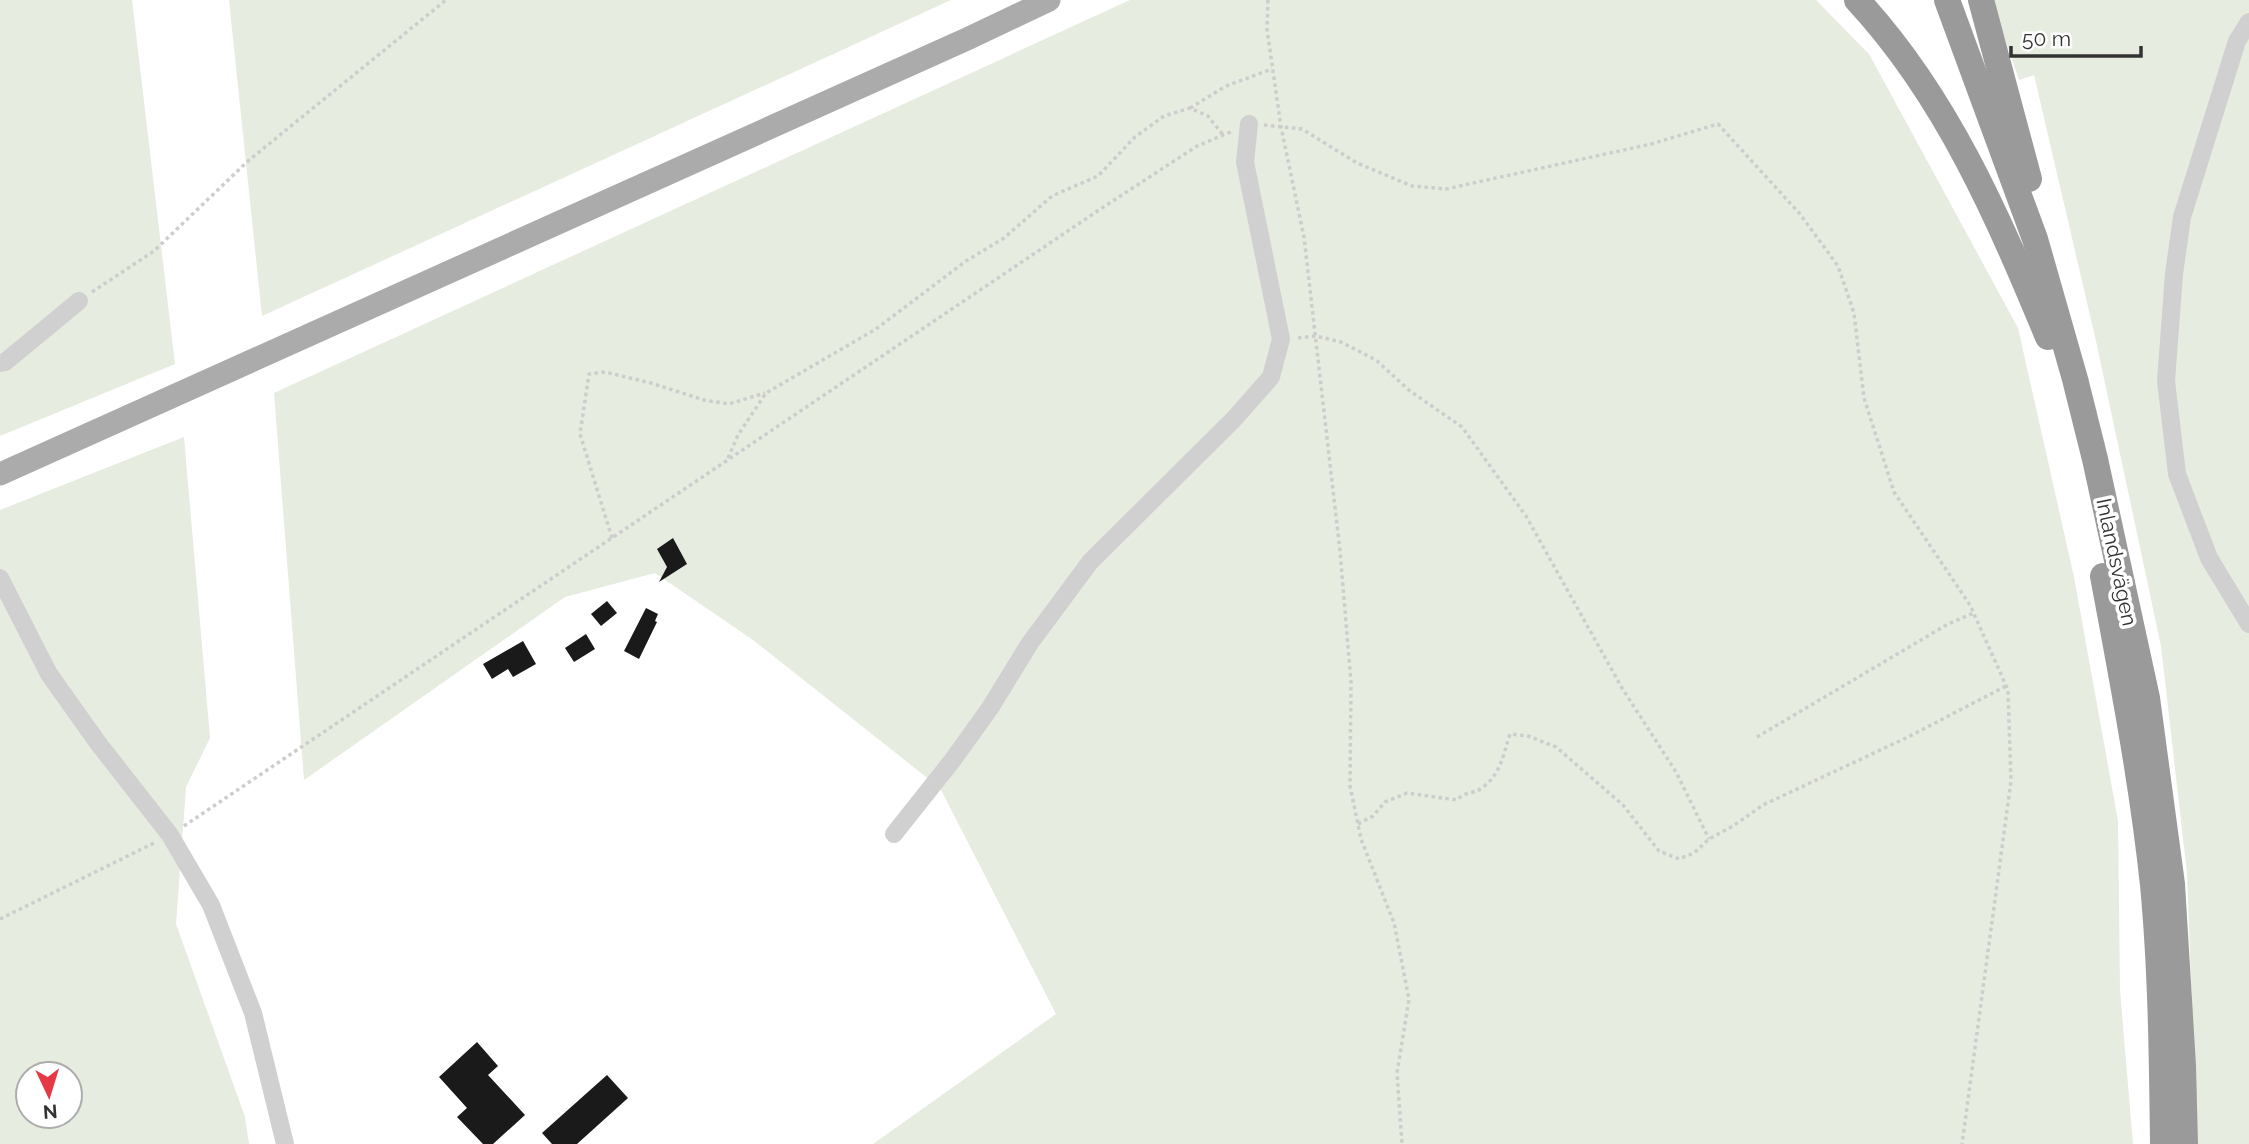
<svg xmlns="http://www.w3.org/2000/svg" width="2249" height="1144" viewBox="0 0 2249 1144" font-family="Raleway,sans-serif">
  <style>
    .green { fill: #e6ecdf; fill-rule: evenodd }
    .building { fill: #1a1a1a }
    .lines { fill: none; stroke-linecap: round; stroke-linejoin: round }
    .path { stroke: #cdcdcd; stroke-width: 3.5; stroke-dasharray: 3.5 3.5; stroke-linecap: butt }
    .minor { stroke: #d0d0d0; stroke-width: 18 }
    .major { stroke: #ababab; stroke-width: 23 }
    .highway { stroke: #9a9a9a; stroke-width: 26 }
    .labels { text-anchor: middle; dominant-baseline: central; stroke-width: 7; stroke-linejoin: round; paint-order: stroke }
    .street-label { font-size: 21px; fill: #333; stroke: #fff }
  </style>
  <rect width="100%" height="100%" fill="#fff"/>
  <g class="green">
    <polygon points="0,0 132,0 175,364 0,436"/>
    <polygon points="229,0 951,0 262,316"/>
    <polygon points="1130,0 1816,0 1869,54 2018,328 2074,577 2118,821 2120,990 2133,1144 873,1144 1056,1014 940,788 753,640 655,573 565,597 304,780 274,393"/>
    <polygon points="1992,0 2249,0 2249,1144 2197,1144 2187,873 2161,646 2096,341 2034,75 2019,80"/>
    <path d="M184,437l26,301 -24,49 -10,137 69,193 4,27h-249v-634zM28,1074h42v42h-42z"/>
  </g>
  <g class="building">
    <polygon points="673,538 687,564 659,582 667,567 657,549"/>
    <polygon points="607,601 617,613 601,626 591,614"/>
    <polygon points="646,608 658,614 655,621 657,622 639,659 624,651"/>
    <polygon points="586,634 595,649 574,662 565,648"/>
    <polygon points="523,641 536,664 513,677 508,669 492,679 483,664"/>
    <polygon points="477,1042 498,1066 488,1075 525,1115 493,1144 483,1144 457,1117 467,1108 439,1077"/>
    <polygon points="607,1075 628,1098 577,1144 552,1144 542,1133"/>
  </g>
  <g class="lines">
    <g class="path">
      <polyline points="1268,0 1267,29 1281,127 1304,237 1340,551 1351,682 1350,786 1361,839 1394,923 1409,999 1397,1073 1402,1144"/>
      <polyline points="1190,108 1226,86 1272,69"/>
      <polyline points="1264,125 1302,129 1357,163 1412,186 1446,189 1651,144 1718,124 1800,214 1838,266 1854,313 1864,398 1894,492 1970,605 2008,690 2011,781 1962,1144"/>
      <polyline points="92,292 154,251 248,161 446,0"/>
      <polyline points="1298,338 1316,336 1341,342 1376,360 1410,391 1462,427 1526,516 1622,688 1676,772 1709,839"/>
      <polyline points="728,458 738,435 766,393 876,329 966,261 1004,238 1052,196 1098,176 1135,137 1164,116 1190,108 1208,116 1223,135"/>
      <polyline points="612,538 580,434 589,374 605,372 651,383 704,400 729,404 765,393"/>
      <polyline points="1757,737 1948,624 1974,613"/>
      <path d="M1358,824l15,-8 12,-14 22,-9 50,7c7,-8 16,-6 25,-12 19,-14 21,-33 28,-54l18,2 28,11 67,58 36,46 20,8 15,-6 15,-14 24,-13 30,-21 145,-68 98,-51"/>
      <polyline points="184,826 1099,210 1197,146 1233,131"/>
      <polyline points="0,919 156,842"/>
    </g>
    <g class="minor">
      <polyline points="2249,22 2237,41 2182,217 2174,274 2166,381 2177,474 2209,558 2249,624"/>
      <polyline points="0,363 5,362 79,301"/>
      <polyline points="0,578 49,674 98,743 170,835 211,905 253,1013 285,1144"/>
      <polyline points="894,834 952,761 990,708 1030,643 1090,562 1234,419 1271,377 1281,339 1245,162 1249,124"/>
    </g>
    <polyline class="major" points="0,474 967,39 1049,0"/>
    <g class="highway">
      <path d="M1857,0c90,97 141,217 191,337"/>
      <polyline points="1947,0 2035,239 2075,379 2095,459 2147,698 2172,884 2183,1066 2185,1144"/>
      <polyline points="1981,0 2029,179"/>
      <path d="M2103,576c19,102 39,205 50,309 8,85 9,173 10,259"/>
    </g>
  </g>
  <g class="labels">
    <g class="street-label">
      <text transform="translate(2117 562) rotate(78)">Inlandsvägen</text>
    </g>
  </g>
  <g transform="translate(49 1095) rotate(176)"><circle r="33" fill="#ffffff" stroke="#adadad" stroke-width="2"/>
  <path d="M0-5L12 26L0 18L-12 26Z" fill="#e63946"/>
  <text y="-10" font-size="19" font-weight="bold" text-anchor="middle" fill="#333333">N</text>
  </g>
  <path d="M2011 46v10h130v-10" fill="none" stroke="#333333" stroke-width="3.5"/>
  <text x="2022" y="46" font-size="21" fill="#333333" stroke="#ffffff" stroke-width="5" paint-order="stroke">50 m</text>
</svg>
